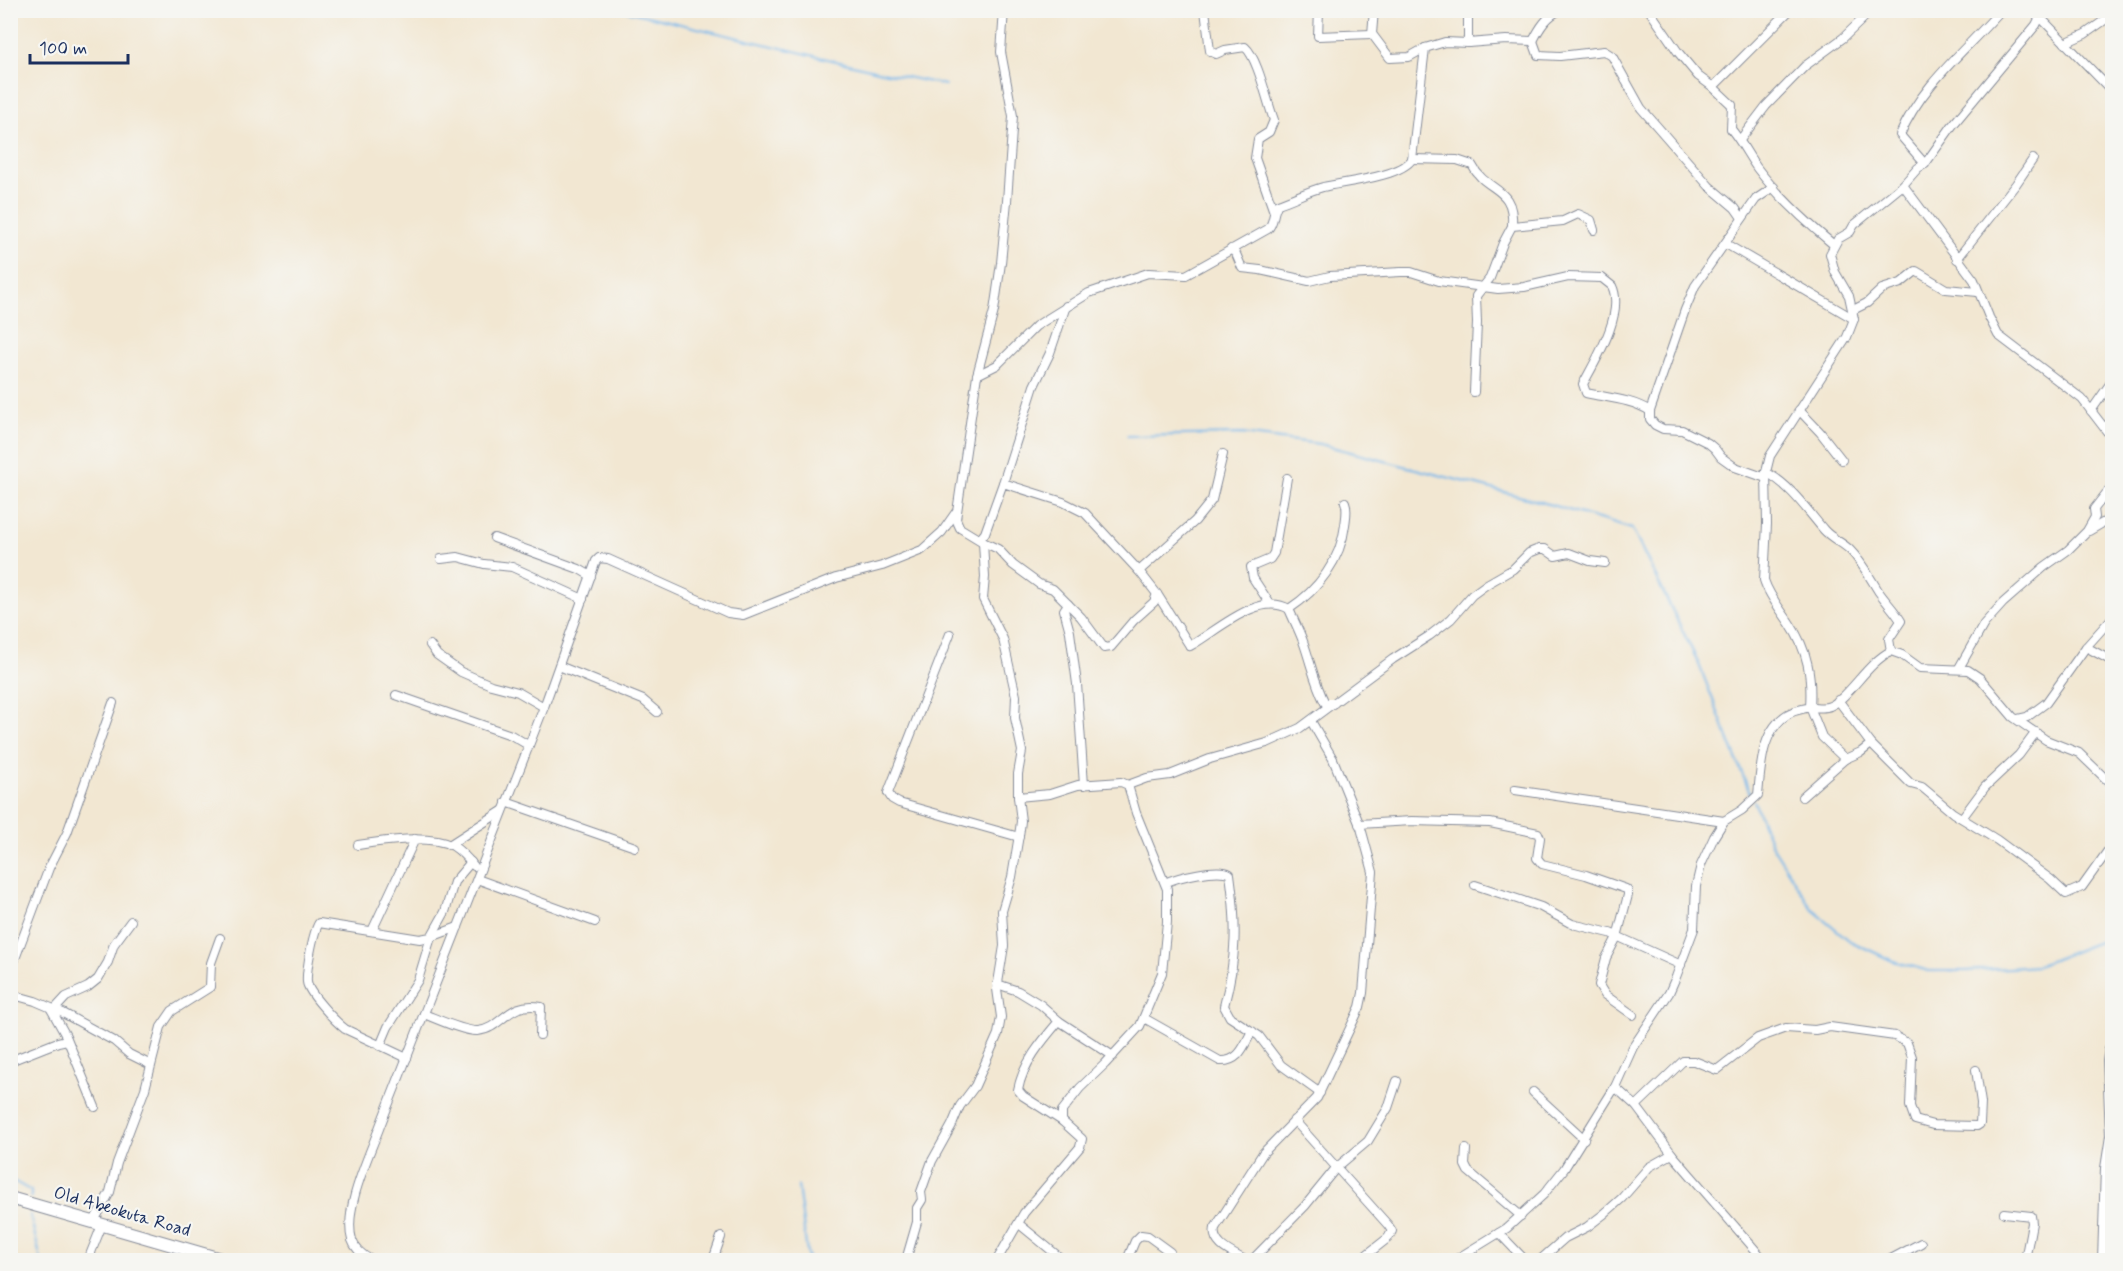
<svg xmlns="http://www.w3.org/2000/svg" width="2123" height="1271" viewBox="0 0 2123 1271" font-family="Mynerve,sans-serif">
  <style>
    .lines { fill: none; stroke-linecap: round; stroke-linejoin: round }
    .stream { stroke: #75b6ea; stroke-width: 2 }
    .minor-casing { stroke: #868b98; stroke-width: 10 }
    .highway-casing { stroke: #868b98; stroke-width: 14 }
    .minor { stroke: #fff; stroke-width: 8 }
    .highway { stroke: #fff; stroke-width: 12 }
    .labels { text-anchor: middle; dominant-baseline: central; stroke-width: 4.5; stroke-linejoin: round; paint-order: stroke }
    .street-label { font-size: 18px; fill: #1b2f5e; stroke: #f6f6f2 }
  </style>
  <rect width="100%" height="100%" fill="#f6f6f2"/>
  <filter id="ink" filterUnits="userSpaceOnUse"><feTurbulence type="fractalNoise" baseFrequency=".0167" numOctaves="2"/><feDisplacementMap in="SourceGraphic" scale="12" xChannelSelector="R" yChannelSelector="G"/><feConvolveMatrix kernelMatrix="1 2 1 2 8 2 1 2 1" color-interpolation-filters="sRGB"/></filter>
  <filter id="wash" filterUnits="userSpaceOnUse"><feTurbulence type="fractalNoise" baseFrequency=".008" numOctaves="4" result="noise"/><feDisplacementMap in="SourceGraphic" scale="24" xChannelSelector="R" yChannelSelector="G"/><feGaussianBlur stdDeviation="1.35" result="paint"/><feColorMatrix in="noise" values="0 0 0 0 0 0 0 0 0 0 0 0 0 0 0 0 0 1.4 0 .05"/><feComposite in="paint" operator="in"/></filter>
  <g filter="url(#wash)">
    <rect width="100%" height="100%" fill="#f2e7d2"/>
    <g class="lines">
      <g class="stream">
        <polyline points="622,10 882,72 945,85"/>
        <polyline points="1127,436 1242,434 1320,444 1538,501 1632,529 1698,662 1751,796"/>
        <polyline points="1754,801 1771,844 1812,909 1850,941 1893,961 1929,971 1966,971 2037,966 2112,937"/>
        <polyline points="10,1179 31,1191 31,1198"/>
        <polyline points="798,1186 808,1260"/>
        <polyline points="30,1215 41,1260"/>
      </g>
    </g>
  </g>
  <g filter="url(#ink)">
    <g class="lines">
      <defs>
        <g id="minor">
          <path d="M1205,10l5,41 6,3 9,-4 20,-3c13,11 22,55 29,73l-5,12 -11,7 -3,19 19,54"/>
          <polyline points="1319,10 1318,36 1372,34"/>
          <polyline points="1374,10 1372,34 1390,58 1409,57 1425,48"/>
          <path d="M1649,10l29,42 20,24 15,11 19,18 -1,24c10,12 17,26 26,39 21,28 50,55 77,77"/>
          <polyline points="2039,16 2112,91"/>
          <polyline points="1533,41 1538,55 1560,56 1604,51 1612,56 1641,108 1709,186 1735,208 1742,218"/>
          <path d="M1468,43l38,-3 27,1c6,-12 14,-26 28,-31"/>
          <polyline points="2065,43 2085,34 2112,15"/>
          <polyline points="1713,87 1790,10"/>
          <polyline points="1740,140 1766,106 1805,66 1843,38 1872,10"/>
          <path d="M1412,159l45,1 15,5c14,28 43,20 40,61"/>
          <path d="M1925,164l-25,-29c21,-50 66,-85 101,-125"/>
          <polyline points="1903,185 1974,280 1989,317 1998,335 2082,399 2112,438"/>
          <polyline points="1726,244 1854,319"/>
          <path d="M1231,249l5,5 6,14 18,2 49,11 21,-5 71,-4h10l28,9 59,8 26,-2 44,-10 34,1 10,8c13,27 -16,74 -29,98l3,9c22,5 45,6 64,18v8l5,6 8,4 19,1 26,13 7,6 6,8 14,10 31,11"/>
          <polyline points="1957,259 2016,184 2033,159"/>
          <polyline points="1853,310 1867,303 1882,289 1901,283 1916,271 1946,289 1978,292"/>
          <path d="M977,375l20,-10 39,-39 53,-33 59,-20 38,2 82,-46c7,-7 4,-17 10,-25 15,-5 30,-13 45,-17 21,-5 78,-10 89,-28l13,-111 20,-6 23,1v-33"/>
          <polyline points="1474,392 1477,323 1476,296 1490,278 1503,243 1512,226 1563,221 1578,214 1591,220 1594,230"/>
          <polyline points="1799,410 1820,432 1842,460"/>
          <polyline points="1650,411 1685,310 1695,286 1756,199 1774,187"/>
          <polyline points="2091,411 2112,381"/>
          <path d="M1766,472c25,14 40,37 58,58 8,9 18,12 26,20 12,12 20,28 29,42 7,10 16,19 22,29l-12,18 2,12"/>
          <polyline points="1003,483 1034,386 1050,353 1066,306"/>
          <polyline points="2089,531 2106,521 2112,511"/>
          <polyline points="494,538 579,569 591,576"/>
          <path d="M980,539l5,-6 18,-50 60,19 22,11 54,58 18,23 33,52c26,-14 68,-55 99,-37 5,12 11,23 15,35 7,20 11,40 21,59h9"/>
          <polyline points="983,542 998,549 1013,565 1039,584 1053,589 1081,617 1104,648 1111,647 1134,620 1154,602 1157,594"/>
          <polyline points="441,559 458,557 484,564 512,567 583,599"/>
          <polyline points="1139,571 1195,521 1212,500 1223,454"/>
          <polyline points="1068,604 1064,610 1070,632 1077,684 1084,785"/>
          <polyline points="1270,604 1253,578 1251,567 1270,559 1274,553 1287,478"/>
          <path d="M1289,609c29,-19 52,-49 56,-84 1,-8 3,-16 0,-23"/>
          <polyline points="950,634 888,793 892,799 899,803 1019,837"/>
          <polyline points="430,645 437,655 461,672 491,685 518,692 544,707"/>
          <polyline points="2086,647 2112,661"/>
          <polyline points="559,666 643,700 657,712"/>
          <polyline points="1959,668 1984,624 2003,603 2044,567 2068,550 2087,531 2095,517 2094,509 2112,486"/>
          <polyline points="396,695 511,735 528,745"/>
          <polyline points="1838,700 1871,744 1911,784 1922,787 1953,813 1997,840 2050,879 2066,894 2082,887 2112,845"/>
          <polyline points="2018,719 2027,717 2046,703 2086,647 2112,618"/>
          <polyline points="1845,759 1861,752 1871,744"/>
          <polyline points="1128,785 1147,778 1170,775 1210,759 1267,743 1300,728 1393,659 1429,636 1451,619 1472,595 1487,584 1513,569 1529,553 1539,549 1545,549 1555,556 1569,553 1590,561 1605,563"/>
          <polyline points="1515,790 1724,821"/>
          <path d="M1802,797l43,-38 -23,-22 -12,-30c7,0 14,2 20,-1 19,-8 37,-43 61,-55l11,4 18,13 48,2 12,8 33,39 33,23 33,13 33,32"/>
          <polyline points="506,802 635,847"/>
          <polyline points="1962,818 1985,787 2019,755 2036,732"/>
          <polyline points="1359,824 1412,821 1490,823 1538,833 1540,838 1537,858 1542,864 1586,875 1626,889 1628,891 1628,895 1617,937 1606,958 1599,985 1605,995 1633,1015"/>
          <path d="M358,845c25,-4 71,-11 95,1 8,5 15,13 21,20"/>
          <polyline points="449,845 502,811"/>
          <polyline points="477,879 595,922"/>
          <path d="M1165,883c12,-6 54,-16 65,-9 7,50 7,83 -6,132l6,11 29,19 22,29 39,28"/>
          <polyline points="1475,885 1541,907 1572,924 1610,933 1681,965"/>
          <polyline points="372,931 415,839"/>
          <polyline points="10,972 49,868 67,833 113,703"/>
          <polyline points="997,984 1018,991 1041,1005 1059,1021 1113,1056"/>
          <polyline points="10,994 35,1001 63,1013 114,1041 129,1054 151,1065"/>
          <polyline points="51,1009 66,1036 95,1107"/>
          <polyline points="54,1010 66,997 88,987 98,979 108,962 114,944 131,921"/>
          <path d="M424,1014c13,5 41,18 54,17 24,-2 30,-31 63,-24l-1,28"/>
          <path d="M1144,1018l76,43c20,1 24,-16 32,-30"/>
          <path d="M1059,1021c-17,20 -36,42 -41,69l5,6 39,25"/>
          <polyline points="380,1046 388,1027 418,980 431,937 445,912 454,882 471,862"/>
          <path d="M407,1058l-62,-29c-9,-7 -37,-36 -38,-47 -1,-11 6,-50 12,-59l101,16 11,-2 27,-10"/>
          <polyline points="10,1061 58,1042 67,1040"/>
          <polyline points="1615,1087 1636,1106 1672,1154"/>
          <polyline points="1533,1092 1584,1139"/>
          <polyline points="1636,1106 1683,1061 1694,1061 1717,1070 1758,1038 1786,1028 1815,1030 1830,1027 1895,1036 1907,1043 1912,1057 1910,1106 1915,1120 1933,1125 1977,1126 1980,1124 1981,1103 1976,1070"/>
          <polyline points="1294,1120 1388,1225 1392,1231 1388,1238 1360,1260"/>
          <polyline points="1466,1149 1465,1165 1468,1171 1521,1216"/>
          <polyline points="2004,1213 2031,1216 2032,1223 2025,1260"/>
          <polyline points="93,1223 110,1192 117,1163 145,1089 161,1027 172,1011 210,987 211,963 220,938"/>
          <polyline points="1019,1224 1063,1260"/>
          <polyline points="1499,1233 1525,1260"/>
          <polyline points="95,1260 90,1255 102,1225"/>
          <path d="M371,1260c-7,-4 -16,-11 -19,-20 -9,-31 17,-84 28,-114l164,-419 52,-146 3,-3 9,1 120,54 15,2 93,-37 46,-12 40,-16 20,-18 14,-20"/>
          <polyline points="713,1260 721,1237"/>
          <polyline points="906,1260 917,1222 917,1208 922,1200 921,1192 932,1161 952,1125 960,1106 975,1086 998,1034 1001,1017 997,989 1004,946 1002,911 1012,877 1020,829 1021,821 1018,797"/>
          <polyline points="997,1260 1024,1213 1080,1147 1082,1139 1062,1121 1062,1111 1080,1088 1105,1064 1140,1026 1162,973 1167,922 1167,889 1136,813 1128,785 1121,782 1078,785 1050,794 1018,797 1018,774 1022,751 1015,718 1016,696 1003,639 983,599 985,577 983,542 960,528 956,519 977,375 994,311 1001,263 1007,201 1013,116 1001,52 1004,10"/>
          <polyline points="1127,1260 1135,1241 1141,1235 1148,1236 1170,1252"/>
          <path d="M1245,1260c-12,-7 -34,-15 -30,-32l48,-75 54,-55 43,-91 3,-14 10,-121 -12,-44 -28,-69 -22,-38"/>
          <polyline points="1252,1260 1305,1206 1336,1168 1368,1141 1388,1108 1397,1081"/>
          <path d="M1455,1260l52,-32 37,-34 20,-25 51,-82 18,-40 36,-54 7,-16 18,-48 2,-43 5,-21 13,-28 10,-16 18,-11 16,-15c3,-29 3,-64 30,-81 6,-4 15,-5 22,-7 2,-31 -2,-56 -20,-83 -9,-14 -21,-28 -26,-44l3,-56 -1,-52 4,-16 77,-119 7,-18 -5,-23 -14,-24 -5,-18 8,-15 12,-7 4,-7 49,-40 15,-17 7,-4 27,-38 84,-101 3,-6v-9"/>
          <polyline points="1540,1260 1565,1238 1587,1227 1604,1214 1622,1198 1649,1167 1672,1154 1764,1260"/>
          <polyline points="1889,1260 1921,1243"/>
          <polyline points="2102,1260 2105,1168 2110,1136 2107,1061 2109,1048 2112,1045"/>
        </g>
        <polyline id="highway" points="10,1198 224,1260"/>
      </defs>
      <use href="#minor" class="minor-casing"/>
      <use href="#highway" class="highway-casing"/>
      <use href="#minor" class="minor"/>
      <use href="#highway" class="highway"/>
    </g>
  </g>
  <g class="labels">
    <g class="street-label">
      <text transform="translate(122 1212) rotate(16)">Old Abeokuta Road</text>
    </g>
  </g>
  <rect width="2123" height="1271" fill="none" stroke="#f6f6f2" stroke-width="36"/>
  <path d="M30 54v9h98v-9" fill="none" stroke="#1b2f5e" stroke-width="3"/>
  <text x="39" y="54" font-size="18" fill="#1b2f5e" stroke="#f6f6f2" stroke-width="4.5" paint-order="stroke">100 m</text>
</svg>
